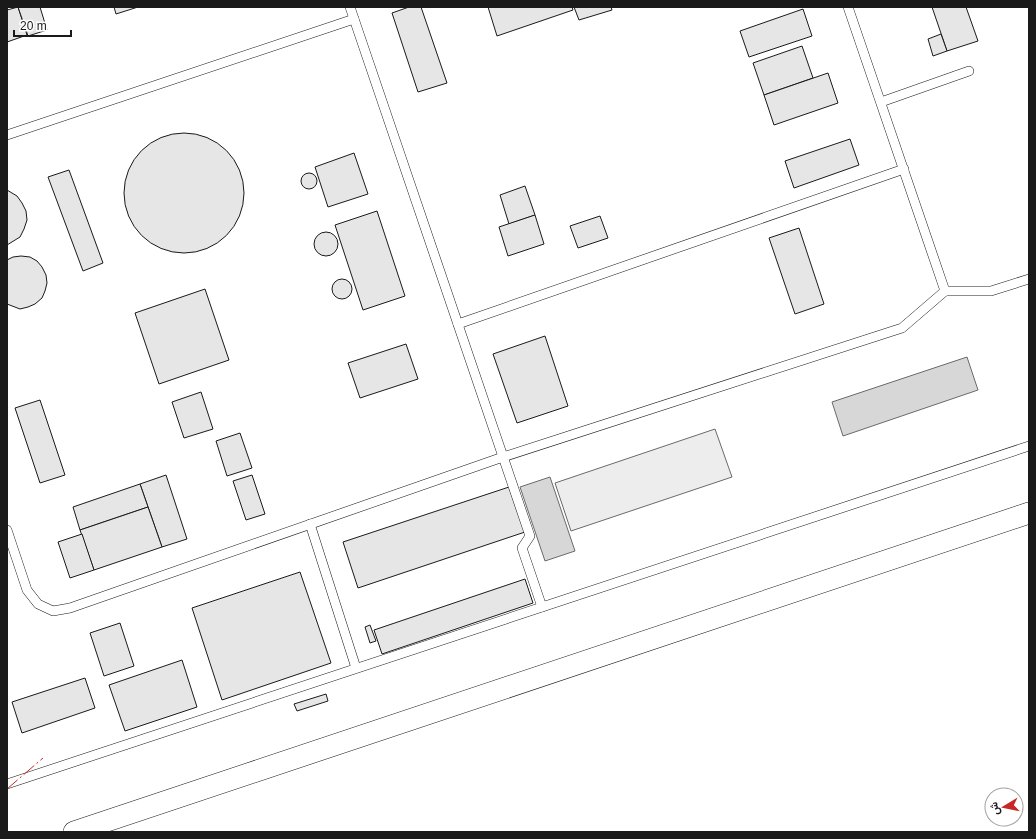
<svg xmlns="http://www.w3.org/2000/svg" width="1036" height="839" viewBox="0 0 1036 839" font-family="Arial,Vazirmatn,sans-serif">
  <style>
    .built { fill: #ededed; stroke: #6a6a6a }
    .water { fill: #d7d7d7; stroke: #6a6a6a }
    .building { fill: #e6e6e6; stroke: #1a1a1a }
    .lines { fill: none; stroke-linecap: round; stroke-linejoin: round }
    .service-casing { stroke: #1a1a1a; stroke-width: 10 }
    .tertiary-casing { stroke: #1a1a1a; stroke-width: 22 }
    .service { stroke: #fff; stroke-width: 9 }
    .tertiary { stroke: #fff; stroke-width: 21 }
    .power { stroke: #c62828; stroke-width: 1; stroke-dasharray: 14 3 2 3; stroke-linecap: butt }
  </style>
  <rect width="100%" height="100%" fill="#fff"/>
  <polygon class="built" points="715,429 732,477 571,531 555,483"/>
  <g class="water">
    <polygon points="967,357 978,390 843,436 832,402"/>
    <polygon points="550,477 575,551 545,561 520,487"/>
  </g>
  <g class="building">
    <polygon points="18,7 27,35 7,42 7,10"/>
    <polygon points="18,7 40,7 47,30 28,36"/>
    <polygon points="114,7 138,7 116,14"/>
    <polygon points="409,7 421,7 447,83 418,92 392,13"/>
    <polygon points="488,7 572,7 573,10 497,36"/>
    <polygon points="574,7 611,7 612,10 579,20"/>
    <polygon points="932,7 966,7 978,41 947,51"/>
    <polygon points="803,9 812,36 749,57 740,31"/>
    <polygon points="941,34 947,51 933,56 928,39"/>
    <polygon points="802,46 813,78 764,95 753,63"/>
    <polygon points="828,73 838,103 774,125 764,95"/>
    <circle cx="184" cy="193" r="60"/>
    <polygon points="850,139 859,165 794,188 785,161"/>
    <polygon points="354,153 368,194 328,207 315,167"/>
    <polygon points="69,170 103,263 83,271 48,177"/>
    <circle cx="309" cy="181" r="8"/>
    <polygon points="525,186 535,215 509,224 500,195"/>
    <polygon points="7,190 17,196 22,203 26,211 27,220 24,229 20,237 7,245"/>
    <polygon points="377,211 405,296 363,310 335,225"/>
    <polygon points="535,215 544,244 508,256 499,227"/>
    <polygon points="600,216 608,238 578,248 570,226"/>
    <polygon points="799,228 824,304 795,314 769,238"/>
    <circle cx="326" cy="244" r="12"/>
    <polygon points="21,256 30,257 37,261 42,267 46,275 47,283 45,291 42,298 35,304 28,307 20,309 7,304 7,260 13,257"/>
    <circle cx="342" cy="289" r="10"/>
    <polygon points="205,289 229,360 159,384 135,313"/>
    <polygon points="545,336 568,406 517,423 493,354"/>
    <polygon points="406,344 418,379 360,398 348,363"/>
    <polygon points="201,392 213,429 184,438 172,402"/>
    <polygon points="40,400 65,475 40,483 15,408"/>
    <polygon points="240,433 252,468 227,476 216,441"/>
    <polygon points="166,475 187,539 162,547 140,484"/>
    <polygon points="252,475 265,514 246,520 233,481"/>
    <polygon points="140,484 148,507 80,530 73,507"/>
    <polygon points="509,487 525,532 358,588 343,542"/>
    <polygon points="148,507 162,547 94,570 80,530"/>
    <polygon points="82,534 94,570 70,578 58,542"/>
    <polygon points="300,572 331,663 222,700 192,608"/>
    <polygon points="525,579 533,603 382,654 374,630"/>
    <polygon points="120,623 134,666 104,676 90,633"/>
    <polygon points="370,625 376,641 370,643 365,627"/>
    <polygon points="182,660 197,707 125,731 109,685"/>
    <polygon points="85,678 95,708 22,733 12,702"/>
    <polygon points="326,694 328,701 297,711 294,704"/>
  </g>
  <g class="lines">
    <defs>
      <g id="service">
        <polyline points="350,7 530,536 522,548 542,607"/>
        <polyline points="848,7 945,291 991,291 1029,279"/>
        <polyline points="881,102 969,71"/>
        <polyline points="7,135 354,19"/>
        <polyline points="458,324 904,169"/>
        <polyline points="310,524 356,668"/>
        <polyline points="7,530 27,590 38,604 53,611 70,608 503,457 902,328 945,291"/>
        <polyline points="7,784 1029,446"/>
      </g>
      <polyline id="tertiary" points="74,832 1029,513"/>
    </defs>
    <use href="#service" class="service-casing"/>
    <use href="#tertiary" class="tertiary-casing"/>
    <use href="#service" class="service"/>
    <use href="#tertiary" class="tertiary"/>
    <polyline class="power" points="7,789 43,758"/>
  </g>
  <rect width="1036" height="839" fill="none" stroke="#1a1a1a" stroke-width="16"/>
  <g transform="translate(1004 807) rotate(260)"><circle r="19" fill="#ffffff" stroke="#a3a3a3"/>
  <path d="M0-3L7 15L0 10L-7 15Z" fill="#c62828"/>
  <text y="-6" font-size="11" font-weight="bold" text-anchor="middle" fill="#1a1a1a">ش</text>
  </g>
  <path d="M14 30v6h57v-6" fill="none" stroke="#1a1a1a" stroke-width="2"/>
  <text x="20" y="30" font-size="12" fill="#1a1a1a" stroke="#ffffff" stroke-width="3" paint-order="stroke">20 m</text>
</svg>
